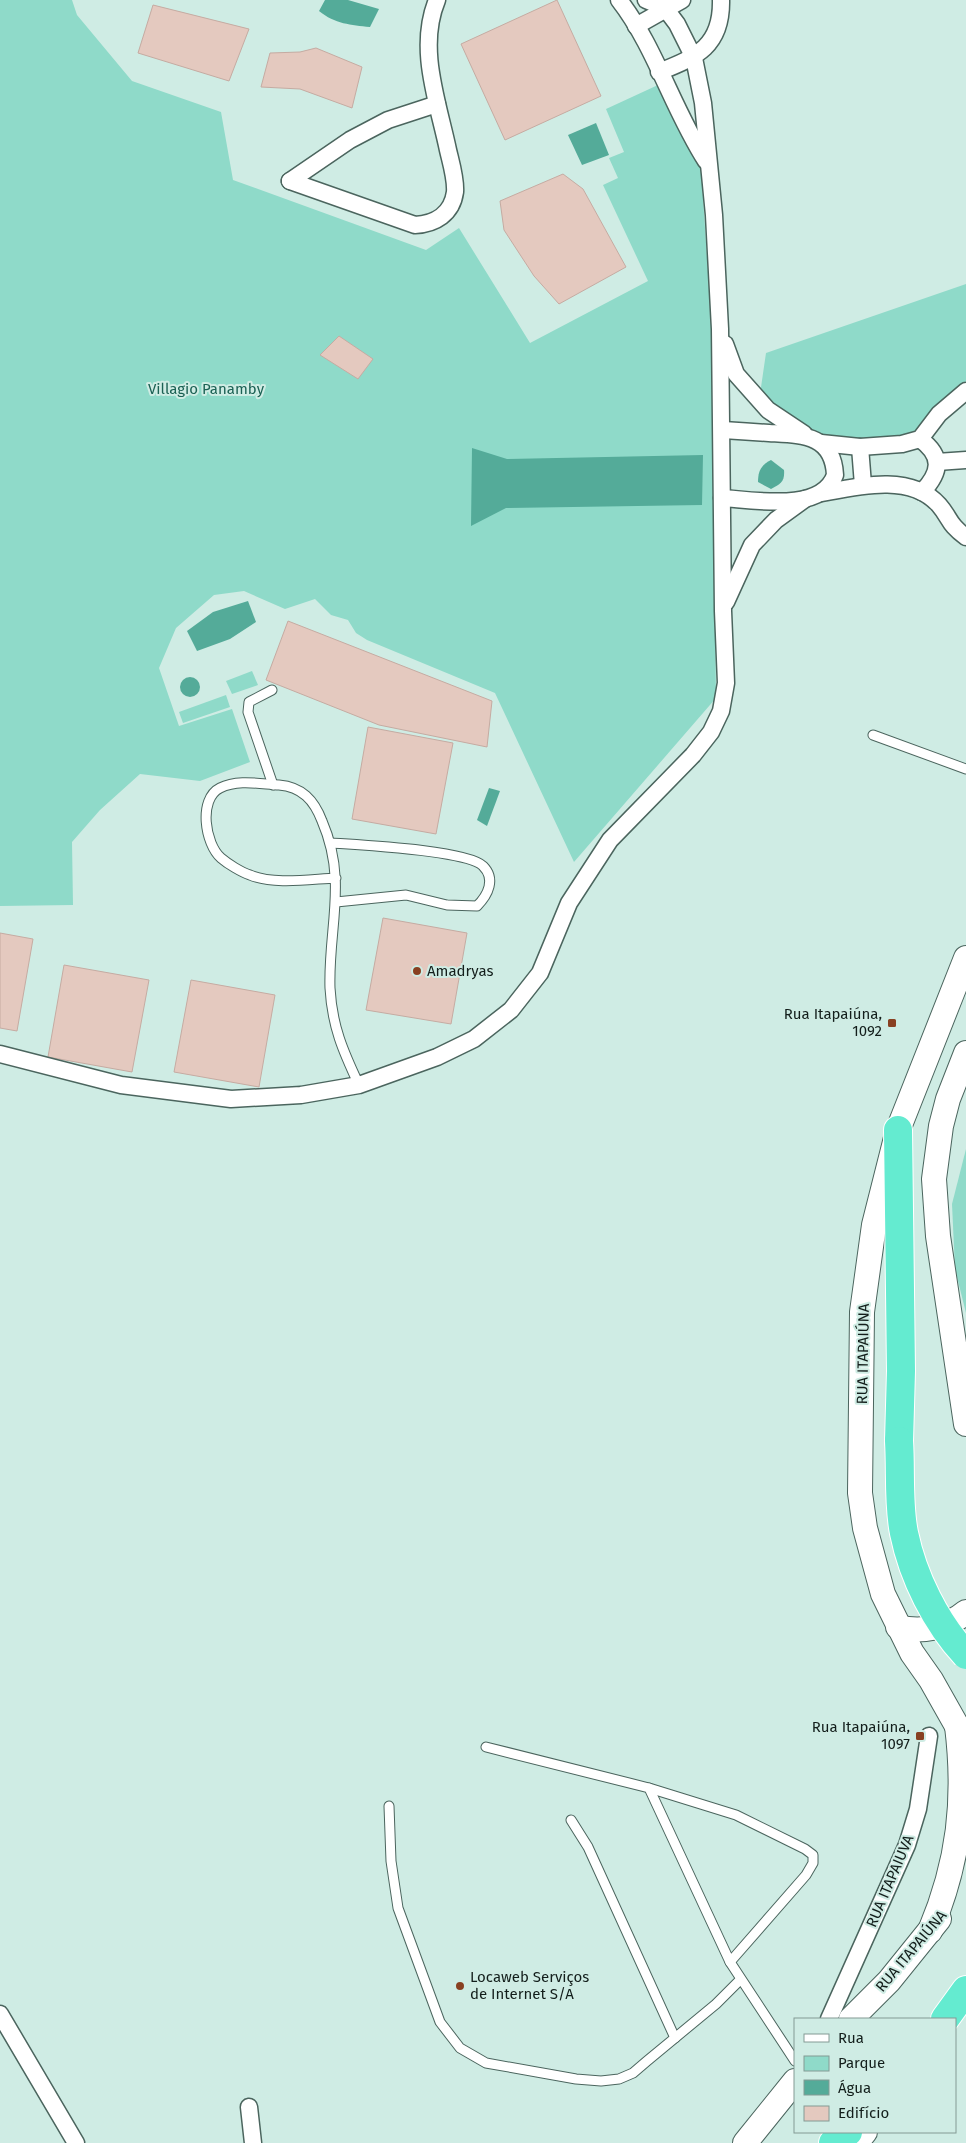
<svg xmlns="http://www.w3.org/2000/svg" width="966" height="2143" viewBox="0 0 966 2143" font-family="'Fira Sans',sans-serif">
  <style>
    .green { fill: #8fdac9 }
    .water { fill: #54ab99 }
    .building { fill: #e4c9bf; stroke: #c5aba2 }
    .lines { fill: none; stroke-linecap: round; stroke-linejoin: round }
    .lane-casing { stroke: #4b655e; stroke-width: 11 }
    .street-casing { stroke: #4b655e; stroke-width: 19 }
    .secondary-casing { stroke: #4b655e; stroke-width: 26 }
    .highway-casing { stroke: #fff; stroke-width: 30 }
    .lane { stroke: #fff; stroke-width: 9 }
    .street { stroke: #fff; stroke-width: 16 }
    .secondary { stroke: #fff; stroke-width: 24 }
    .highway { stroke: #64ebd0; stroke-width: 28 }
    .highway-bridge-casing { stroke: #fff; stroke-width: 30; stroke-linecap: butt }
    .highway-bridge { stroke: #64ebd0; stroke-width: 28 }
    .poi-dot { fill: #884021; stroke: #cfece4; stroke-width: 2 }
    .labels { text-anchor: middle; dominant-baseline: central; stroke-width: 4; stroke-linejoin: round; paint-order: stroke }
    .park-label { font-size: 15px; fill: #1b6154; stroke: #cfece4 }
    .poi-label { font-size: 15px; fill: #131e1b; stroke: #cfece4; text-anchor: start }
    .street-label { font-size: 15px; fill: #131e1b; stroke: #cfece4 }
  </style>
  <rect width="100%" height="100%" fill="#cfece4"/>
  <g class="green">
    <polygon points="0,0 72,0 77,15 132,81 221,112 233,180 426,250 459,228 530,343 648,281 603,185 618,178 609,158 624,152 606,109 658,85 701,168 712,332 716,698 574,862 495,693 367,640 356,633 348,620 331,615 315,599 285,609 244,591 214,595 176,628 159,668 179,726 232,709 250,762 200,781 140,774 100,810 72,842 73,905 0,906"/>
    <path d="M966,284v97l-33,29 -16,23c-34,6 -76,17 -108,-1 -17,-10 -33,-26 -49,-38l6,-41z"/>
    <polygon points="252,671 258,685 232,694 226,681"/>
    <polygon points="226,695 230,707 183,723 179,712"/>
    <polygon points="966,1149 966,1313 955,1269 952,1204"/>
  </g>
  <g class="water">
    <path d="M325,0h23l31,9 -9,18c-19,-2 -35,-3 -51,-16z"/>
    <polygon points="596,123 609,155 582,165 568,135"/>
    <polygon points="472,448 507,459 703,455 702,505 506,508 471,526"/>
    <path d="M771,460l13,10c1,11 -3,14 -13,19l-13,-7c0,-11 3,-17 13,-22z"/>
    <polygon points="248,601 256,622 230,639 197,651 187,631 213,612"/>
    <circle cx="190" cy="687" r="10"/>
    <polygon points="489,788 500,791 487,826 477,820"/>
  </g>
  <g class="building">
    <polygon points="557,0 601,96 505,140 461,44"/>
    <polygon points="153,5 249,29 229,81 138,53"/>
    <polygon points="316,48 362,67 352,108 300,89 261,87 270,53 300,52"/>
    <polygon points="563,174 583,189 626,267 559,304 534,276 504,230 500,201"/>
    <polygon points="339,336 373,359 358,379 320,355"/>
    <polygon points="288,621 492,701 487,747 379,725 266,680"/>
    <polygon points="368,727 453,743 436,834 352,819"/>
    <polygon points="383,918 467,933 451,1024 366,1010"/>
    <polygon points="0,933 33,939 17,1031 0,1028"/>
    <polygon points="64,965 149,980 132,1072 48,1057"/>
    <polygon points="191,980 275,995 259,1087 174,1072"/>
  </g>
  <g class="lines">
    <defs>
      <g id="lane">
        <polyline points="272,690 249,702 248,712 273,785"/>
        <polyline points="873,735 966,769"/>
        <path d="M332,843c27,2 134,7 151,23 13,13 5,29 -6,40l-30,-1 -41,-10 -70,7"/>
        <path d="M336,878c-25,1 -62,7 -86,-3 -9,-3 -22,-11 -29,-17 -16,-14 -23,-59 -1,-70 18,-9 40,-4 59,-3 23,2 35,15 43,36 26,60 6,107 8,167 2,38 13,63 29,97"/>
        <polyline points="486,1747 649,1788 730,1962 795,2061"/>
        <polyline points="649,1788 736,1815 805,1849 813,1855 813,1863 806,1875 730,1962"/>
        <polyline points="389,1806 391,1861 398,1908 440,2022 460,2048 486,2063 576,2079 601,2081 619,2079 633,2073 647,2061 716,2004 740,1980"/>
        <polyline points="571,1820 588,1847 675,2038"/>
      </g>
      <g id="street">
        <path d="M619,0c36,46 54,110 87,161"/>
        <polyline points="636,26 682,0"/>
        <path d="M659,72c37,-15 63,-25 62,-72"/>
        <path d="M290,181l125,44c20,-1 37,-11 40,-33 1,-13 -4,-29 -7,-42 -10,-48 -31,-102 -11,-150"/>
        <polyline points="290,181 350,140 388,120 437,104"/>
        <polyline points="725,344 736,374 768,410 804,434"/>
        <path d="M920,439c23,17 21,33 2,53"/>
        <polyline points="821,443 860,447 902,444 920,439 939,414 966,391"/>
        <polyline points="860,447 863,485"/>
        <polyline points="937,462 966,460"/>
        <path d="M822,493c36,-7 89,-20 117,12 12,14 9,19 27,32"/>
        <path d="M722,498c32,2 100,15 113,-23 -2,-41 -34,-40 -66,-42 -15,-1 -31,-2 -46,-3"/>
        <polyline points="726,602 752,545 776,520 805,499"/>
        <polyline points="0,1054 121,1085 231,1099 301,1095 359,1085 437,1057 474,1039 511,1010 540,973 569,903 610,840 693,755 711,732 721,711 726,683 723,611 720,329 714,215 703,103 694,58 677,24 665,8 646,0"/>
        <polyline points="0,2014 76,2143"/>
        <polyline points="829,2019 907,1845 918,1809 929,1736"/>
        <polyline points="249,2107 253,2143"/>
      </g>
      <g id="secondary">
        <polyline points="966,958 898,1130 874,1225 862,1312 860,1493 865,1528 883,1594 912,1653 931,1680 966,1742"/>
        <polyline points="966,1053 948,1099 941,1126 934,1179 938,1236 966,1424"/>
        <path d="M898,1627c23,6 49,1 68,-15"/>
        <path d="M930,1931c29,-69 36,-131 27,-205"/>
        <polyline points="851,2019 889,1981 939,1919"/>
        <polyline points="745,2143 795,2081"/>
        <polyline points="856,2143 865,2132"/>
      </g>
      <g id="highway">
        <polyline points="898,1130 901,1371 899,1441"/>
        <polyline points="945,2019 966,1990"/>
        <polyline points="833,2143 848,2132"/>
      </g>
    </defs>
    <use href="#lane" class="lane-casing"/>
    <use href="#street" class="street-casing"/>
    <use href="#secondary" class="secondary-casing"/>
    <use href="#highway" class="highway-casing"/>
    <use href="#lane" class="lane"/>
    <use href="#street" class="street"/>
    <use href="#secondary" class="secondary"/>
    <use href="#highway" class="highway"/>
    <defs>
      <path id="highway-bridge" d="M899,1441c2,30 -1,63 5,92 9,44 32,90 62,122"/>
    </defs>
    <use href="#highway-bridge" class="highway-bridge-casing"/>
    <use href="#highway-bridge" class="highway-bridge"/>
  </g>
  <g class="poi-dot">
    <circle cx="417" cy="971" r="5"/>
    <rect x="887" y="1018" width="10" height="10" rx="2.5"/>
    <rect x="915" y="1731" width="10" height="10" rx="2.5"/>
    <circle cx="460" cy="1986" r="5"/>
  </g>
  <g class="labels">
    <g class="park-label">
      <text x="206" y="389">Villagio Panamby</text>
    </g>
    <g class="poi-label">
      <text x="427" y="971">Amadryas</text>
      <text x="882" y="1014" text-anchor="end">Rua Itapaiúna,<tspan x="882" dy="17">1092</tspan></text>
      <text x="910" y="1727" text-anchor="end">Rua Itapaiúna,<tspan x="910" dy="17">1097</tspan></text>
      <text x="470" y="1977">Locaweb Serviços<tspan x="470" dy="17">de Internet S/A</tspan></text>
    </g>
    <g class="street-label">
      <text transform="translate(863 1354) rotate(-89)">RUA ITAPAIÚNA</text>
      <text transform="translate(890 1881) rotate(-67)">RUA ITAPAIUVA</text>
      <text transform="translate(911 1951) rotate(-50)">RUA ITAPAIÚNA</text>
    </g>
  </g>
  <rect x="794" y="2018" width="162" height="115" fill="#cfece4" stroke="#849a94"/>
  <rect x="804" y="2034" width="25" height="8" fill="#ffffff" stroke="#849a94"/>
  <text x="838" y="2043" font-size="15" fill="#131e1b">Rua</text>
  <rect x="804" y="2056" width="25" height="15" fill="#8fdac9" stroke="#849a94"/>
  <text x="838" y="2068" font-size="15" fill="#131e1b">Parque</text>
  <rect x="804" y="2080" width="25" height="15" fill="#54ab99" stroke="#849a94"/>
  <text x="838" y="2093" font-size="15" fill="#131e1b">Água</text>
  <rect x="804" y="2106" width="25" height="15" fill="#e4c9bf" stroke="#849a94"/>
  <text x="838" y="2118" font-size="15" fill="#131e1b">Edifício</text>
</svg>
